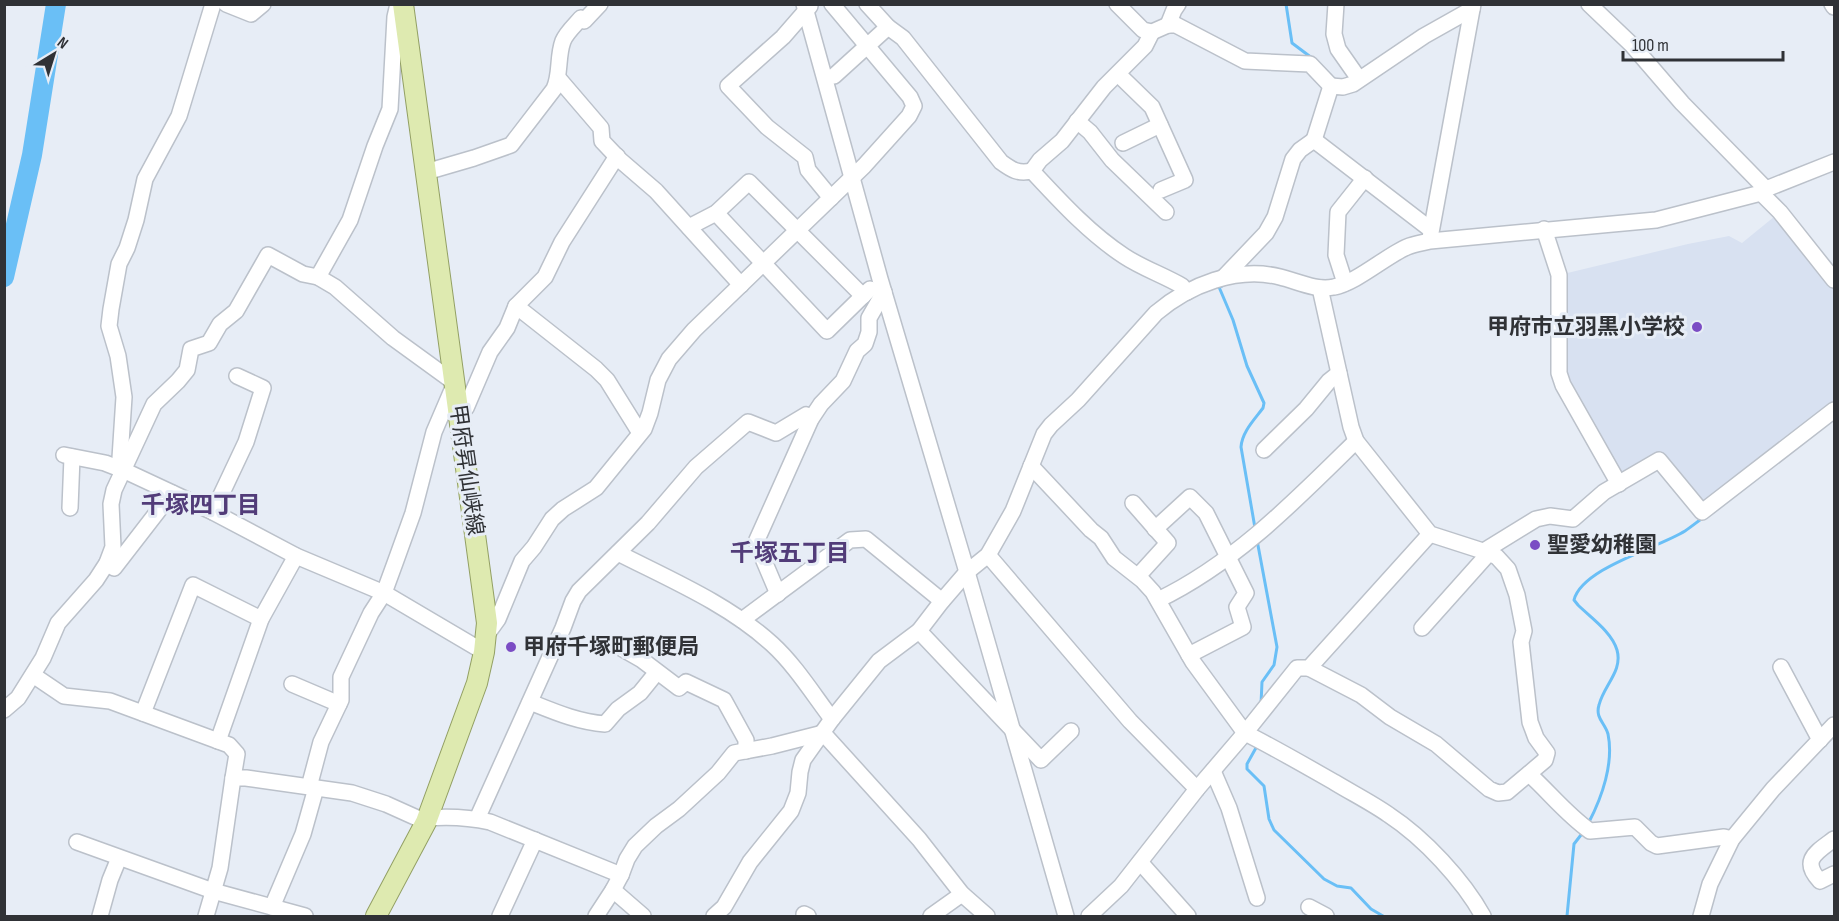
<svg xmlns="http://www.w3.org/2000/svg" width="1839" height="921" viewBox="0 0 1839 921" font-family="'Sofia Sans Condensed','Noto Sans JP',sans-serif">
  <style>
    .built { fill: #d8e1f1 }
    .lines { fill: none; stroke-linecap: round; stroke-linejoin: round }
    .stream { stroke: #6abff6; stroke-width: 3 }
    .river { stroke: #6abff6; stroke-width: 20 }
    .minor-casing { stroke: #bbc1ca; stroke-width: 18 }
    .major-casing { stroke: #93a064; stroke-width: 22 }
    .minor { stroke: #fff; stroke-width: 15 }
    .major { stroke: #deeab0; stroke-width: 20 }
    .poi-dot { fill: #7b4cc4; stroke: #e7edf6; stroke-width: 2 }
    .labels { text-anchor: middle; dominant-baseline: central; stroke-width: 6; stroke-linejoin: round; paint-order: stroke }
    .poi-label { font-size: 22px; font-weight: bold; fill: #303236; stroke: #e7edf6; text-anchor: start }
    .street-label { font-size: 22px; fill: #303236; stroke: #e7edf6 }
    .neighbourhood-label { font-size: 24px; font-weight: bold; fill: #523c79; stroke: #e7edf6 }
  </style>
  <rect width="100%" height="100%" fill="#e7edf6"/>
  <polygon class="built" points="1780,212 1834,280 1834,410 1702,512 1659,460 1619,484 1559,373 1559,275 1688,244 1729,236 1742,243"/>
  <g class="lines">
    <g class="stream">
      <polyline points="1286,4 1292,43 1312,58"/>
      <path d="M1222,286l-3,1 14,33 14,46 17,37 -1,5c-9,12 -21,24 -22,39l14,81"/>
      <polyline points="1257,540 1277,647 1274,665 1262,682 1261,704"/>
      <polyline points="1257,746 1247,764 1247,769 1264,786 1269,819 1274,830 1324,879 1337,886 1351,888 1371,909 1383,916"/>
      <path d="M1589,822c13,-25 25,-59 19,-88 -3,-11 -13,-16 -9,-29 5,-20 24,-34 18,-55 -5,-18 -27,-33 -39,-45l-4,-5c8,-32 84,-52 111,-69 6,-4 12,-9 19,-14"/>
      <polyline points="1567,916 1574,844 1584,831"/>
    </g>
    <polyline class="river" points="4,277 32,155 56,4"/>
    <defs>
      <g id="minor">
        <polyline points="226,4 251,14 263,4"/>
        <polyline points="804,4 880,279 967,572 1066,916"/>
        <path d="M867,4l21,23 15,11 98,124c11,8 17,12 31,9 28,30 57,62 92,85 18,12 39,19 58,30l5,6"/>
        <polyline points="1117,4 1143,30 1152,32 1168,25 1176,25 1245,61 1310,64 1331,86"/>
        <polyline points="1336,4 1334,34 1338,49 1359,79"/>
        <polyline points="1589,4 1632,45 1682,103 1766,189"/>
        <polyline points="1832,4 1834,7"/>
        <polyline points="810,6 783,37 728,86 767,127 805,157 808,170 831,198"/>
        <polyline points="1168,25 1174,10 1178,4"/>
        <polyline points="1118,74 1152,107 1185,180 1161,190"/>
        <polyline points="834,76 888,27"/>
        <polyline points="559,79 601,128 602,141 620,160 656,191 741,285"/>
        <polyline points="1077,121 1090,132 1112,160 1166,212"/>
        <polyline points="1314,140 1331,86 1343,87 1353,84 1424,36 1472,9"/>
        <polyline points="1123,143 1160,125"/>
        <polyline points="1032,171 1040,160 1062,141 1104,87 1145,46 1152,32"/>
        <path d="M426,172l48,-14 37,-13 43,-56c7,-15 3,-32 9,-48 3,-8 12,-16 18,-23l3,3 16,-17"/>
        <polyline points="1761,193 1780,212 1834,280"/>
        <polyline points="716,213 827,331 870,289"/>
        <polyline points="689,227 716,213 749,182 863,296"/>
        <polyline points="1544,229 1559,275 1559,373 1563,385 1619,484"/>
        <polyline points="1430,238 1473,4"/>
        <polyline points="318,277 350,220 375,146 390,109 395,17 398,4"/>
        <polyline points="1224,277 1266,233 1275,217 1293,159 1300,150 1314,140 1430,229"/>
        <polyline points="1345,283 1336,255 1338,212 1365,178"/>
        <polyline points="516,306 596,369 607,380 640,433"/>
        <polyline points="458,411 466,408 490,352 507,328 516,306 545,277 562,242 617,156"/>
        <polyline points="1264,450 1306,409 1329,381 1339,373"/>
        <polyline points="64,455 105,463 123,470 213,512 296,556 384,593 484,652"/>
        <polyline points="1031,466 1091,530 1101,538 1114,558 1142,580 1153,592 1193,662 1245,733 1297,668 1309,668 1430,534"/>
        <polyline points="123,470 120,458 124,397 118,356 109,326 111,309 119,264 127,248 136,220 145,179 179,116 213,4"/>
        <polyline points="1133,503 1168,543 1138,576"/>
        <polyline points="70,508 72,457"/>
        <polyline points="213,512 246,442 263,388 237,376"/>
        <polyline points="1155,529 1190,497 1206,513 1246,593 1237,607 1243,627 1189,655"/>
        <polyline points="1484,551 1536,519 1550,516 1573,519 1604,492 1659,460 1702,512 1834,410"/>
        <path d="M618,553c53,27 110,51 154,91 23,21 41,50 60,75"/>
        <polyline points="988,555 1130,721 1197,789"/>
        <polyline points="107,563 114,568 172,493"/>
        <polyline points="778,594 756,542 811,419 821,404 843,381 857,351 865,344 869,332 869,318 884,292"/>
        <path d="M1158,600c77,-37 138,-100 198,-159"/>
        <polyline points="742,620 850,540 866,539 942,601"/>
        <polyline points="1422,628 1489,553"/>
        <polyline points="919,631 1041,760 1071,731"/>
        <polyline points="485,637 498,619 522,561 534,547 552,519 563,509 596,488 644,429 650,413 658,380 669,359 694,330 864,166 909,116 914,106 910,97 832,4"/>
        <polyline points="614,644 642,660 679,688 686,682 724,700 746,740 746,751"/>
        <polyline points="1781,667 1820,740"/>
        <polyline points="1309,668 1361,695 1390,717 1436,744 1489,789 1498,793 1507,792 1545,760 1547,753 1536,738 1530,722 1521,642 1524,631 1517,595 1508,569 1497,557 1489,553 1430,534 1356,441 1351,427 1320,288"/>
        <polyline points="33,675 64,696 110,701 229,745 237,754 233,778"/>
        <polyline points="292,684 339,704"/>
        <path d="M530,702c25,10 48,20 75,22l13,-15 22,-16 17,-21"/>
        <polyline points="4,710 18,698 43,658 58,623 96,580 107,563 113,547 111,504 114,490 154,404 178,381 187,370 191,349 209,343 220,324 236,311 268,255 303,274 318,277 335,287 393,338 455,383 434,432 413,513 395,563 384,593 371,613 341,677 341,700 321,742 309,787"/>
        <polyline points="143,713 193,585 261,619"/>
        <polyline points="823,733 919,839 962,894 987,916"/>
        <polyline points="218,741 261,619 296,556"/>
        <polyline points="1213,771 1229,808 1257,898"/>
        <path d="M1529,774c20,18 38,41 61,57l45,-4 16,16 6,3 67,-9 8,2"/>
        <path d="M427,818c23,-2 41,-1 63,4l131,53"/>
        <polyline points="477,819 563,628 573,601 579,591 648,523 696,467 748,422 776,433 806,415 811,419"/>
        <path d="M1834,839c-17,13 -34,21 -14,42l14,-7"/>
        <polyline points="77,842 213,891 305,916"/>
        <polyline points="1140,862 1188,916"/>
        <polyline points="613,890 643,916"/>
        <polyline points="272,907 303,834 316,788"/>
        <polyline points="1309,907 1326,916"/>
        <polyline points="804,914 808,916"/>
        <polyline points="100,916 110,880 119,858"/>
        <polyline points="206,916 220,868 233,778 246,778 352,793 386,804 426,822"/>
        <polyline points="500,916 535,840"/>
        <polyline points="596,916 613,890 621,875 627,859 635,846 656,826 679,809 718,773 734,753 772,746 823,733"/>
        <path d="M714,916l10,-9 26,-45 41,-51 7,-18 2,-21 3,-12 29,-41 47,-58 40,-30 23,-30 25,-29 21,-17 25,-44 31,-77 7,-9 27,-25 78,-87c33,-28 81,-47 124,-36 17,4 36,14 54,10 22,-4 52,-31 73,-40 7,-3 15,-4 23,-6l226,-21 105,-27 5,-4 68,-27"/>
        <polyline points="931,916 962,894"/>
        <path d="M1089,916l32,-30 76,-97 48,-56c30,15 59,32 89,49 18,11 38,21 55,33 35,23 74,65 94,101"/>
        <polyline points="1701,916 1710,884 1732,839 1773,789 1834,725"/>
      </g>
      <polyline id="major" points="376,916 426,822 477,683 484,652 487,623 403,4"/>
    </defs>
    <use href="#minor" class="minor-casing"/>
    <use href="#major" class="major-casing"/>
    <use href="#minor" class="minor"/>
    <use href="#major" class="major"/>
  </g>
  <g class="poi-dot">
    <circle cx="1697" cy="327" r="6"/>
    <circle cx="1535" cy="545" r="6"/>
    <circle cx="511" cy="647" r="6"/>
  </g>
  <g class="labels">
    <g class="poi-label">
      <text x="1685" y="327" text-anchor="end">甲府市立羽黒小学校</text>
      <text x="1547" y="545">聖愛幼稚園</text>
      <text x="523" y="647">甲府千塚町郵便局</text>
    </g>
    <g class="street-label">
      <text transform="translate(466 470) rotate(82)">甲府昇仙峡線</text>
    </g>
    <g class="neighbourhood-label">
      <text x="201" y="505">千塚四丁目</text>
      <text x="790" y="553">千塚五丁目</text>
    </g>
  </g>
  <rect width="1839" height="921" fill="none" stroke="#303236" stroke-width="12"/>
  <g transform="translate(54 54) rotate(38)" stroke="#e7edf6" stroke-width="4.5" paint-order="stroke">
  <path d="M0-4.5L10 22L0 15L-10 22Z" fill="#303236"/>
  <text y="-9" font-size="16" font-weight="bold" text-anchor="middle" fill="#303236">N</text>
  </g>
  <path d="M1623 51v9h160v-9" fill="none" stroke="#303236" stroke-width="3"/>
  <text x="1632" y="51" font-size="18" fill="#303236" stroke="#e7edf6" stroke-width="4.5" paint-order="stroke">100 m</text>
</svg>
